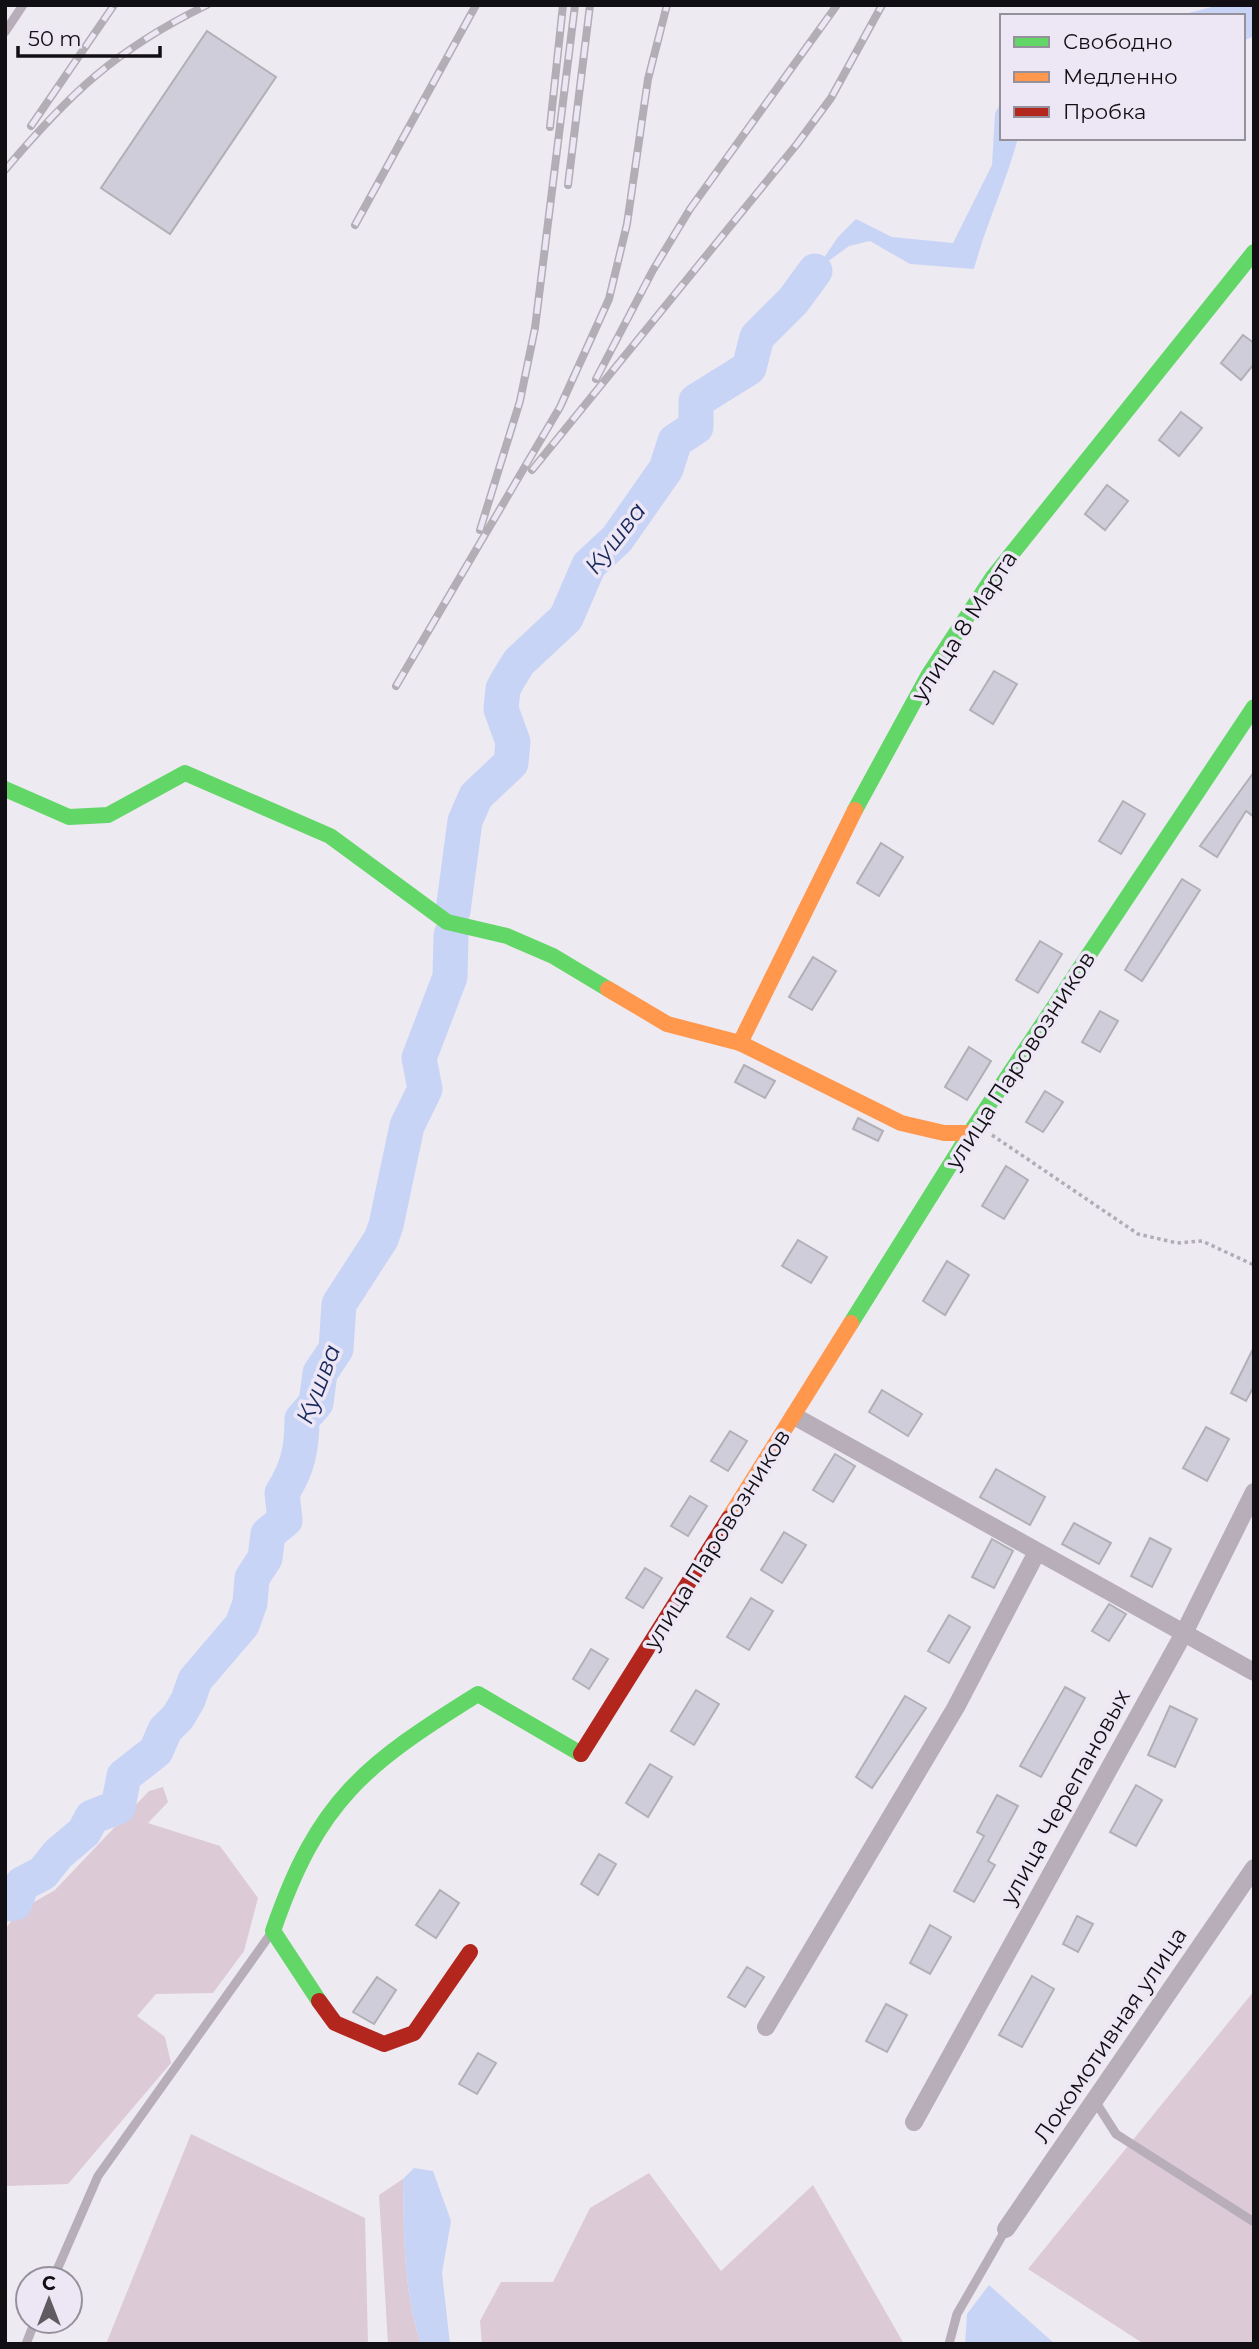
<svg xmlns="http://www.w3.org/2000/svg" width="1259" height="2349" viewBox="0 0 1259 2349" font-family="Montserrat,sans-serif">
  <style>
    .green { fill: #dccad6 }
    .water { fill: #c8d4f6 }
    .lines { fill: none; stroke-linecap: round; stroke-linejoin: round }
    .river { stroke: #c8d4f6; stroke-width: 35 }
    .building { fill: #cfcdd9; stroke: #b2b0b6; stroke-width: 2 }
    .path { stroke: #b2acb5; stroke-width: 3.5; stroke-dasharray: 3.5 3.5; stroke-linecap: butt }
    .lane { stroke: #b8aeba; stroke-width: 9 }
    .street { stroke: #b8aeba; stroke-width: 18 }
    .fast { stroke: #63d668; stroke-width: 16 }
    .slow { stroke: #ff974d; stroke-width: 16 }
    .jam { stroke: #b3261e; stroke-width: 16 }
    .rail-casing { stroke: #b3aeb6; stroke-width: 8 }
    .rail { stroke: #ede7f5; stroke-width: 5; stroke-dasharray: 16; stroke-linecap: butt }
    .labels { text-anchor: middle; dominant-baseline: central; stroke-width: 7; stroke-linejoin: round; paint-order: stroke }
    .street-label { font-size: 23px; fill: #110f13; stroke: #ede7f5 }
    .water-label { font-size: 24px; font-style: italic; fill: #17285c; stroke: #ede7f5 }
  </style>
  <rect width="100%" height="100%" fill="#eeeaf2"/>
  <g class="green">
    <polygon points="163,1787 168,1802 148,1823 220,1846 258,1898 244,1951 213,1993 156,1994 137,2016 165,2037 171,2063 68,2184 5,2186 5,1930 17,1912 55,1890 149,1791"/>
    <polygon points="1254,1991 1254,2344 1144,2344 1028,2269"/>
    <polygon points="191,2134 365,2218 368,2344 106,2344"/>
    <polygon points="649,2173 721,2271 813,2185 904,2344 482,2344 480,2321 501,2282 553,2282 590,2208"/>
    <path d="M403,2179c1,54 0,113 18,165h-33l-9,-149z"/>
  </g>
  <g class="water">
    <polygon points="1219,5 1254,5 1254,36 1243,41 1243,16 1177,16"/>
    <path d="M1002,101v37h16c-12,45 -32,86 -44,131l-64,-5 -40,-23 -21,5 -34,25 23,-34 18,-18 36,18 61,6 39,-78 3,-52z"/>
    <path d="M414,2168l19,3 18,50 -9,52 8,71h-29c-18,-52 -17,-111 -18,-165z"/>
    <polygon points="989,2285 1055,2344 965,2344 967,2314"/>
  </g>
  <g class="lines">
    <g class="river">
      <polyline points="453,911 465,821 476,796 511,763 513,742 501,709 503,689 509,678 519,662 566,618 589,565 617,539 666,469 675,441 696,427 696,401 749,368 757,337 793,301 815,271"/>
      <path d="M5,1904l10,-1 7,-19 21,-11 15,-19 26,-22 8,-15 26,-10 6,-31 32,-25 9,-21 13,-13 10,-17 7,-20 47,-55 8,-22 2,-25 13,-20 3,-24 17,-14 -3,-27c16,-25 20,-45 20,-74l14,-16 4,-30 16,-24 3,-45 42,-65 5,-14 21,-99 18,-37 -6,-31 31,-81 1,-42"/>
    </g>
  </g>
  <g class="building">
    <polygon points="207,31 276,77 170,234 101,188"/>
    <polygon points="1243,335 1254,343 1254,364 1241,380 1221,363"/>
    <polygon points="1181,412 1202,428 1179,456 1159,440"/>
    <polygon points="1107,485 1128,501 1105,530 1085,514"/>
    <polygon points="994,671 1017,684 993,724 970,710"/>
    <polygon points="1254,772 1254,817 1246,811 1217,857 1200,846"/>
    <polygon points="1123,801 1145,814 1121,854 1099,841"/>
    <polygon points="881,843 903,857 879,896 857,883"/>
    <polygon points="1182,879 1200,890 1142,981 1125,970"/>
    <polygon points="1040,941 1062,954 1038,993 1016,980"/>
    <polygon points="813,957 836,971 812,1010 789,997"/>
    <polygon points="1100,1011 1118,1021 1100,1052 1082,1042"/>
    <polygon points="969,1047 991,1061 967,1100 945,1087"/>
    <polygon points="744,1065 775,1081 765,1098 735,1082"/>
    <polygon points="1045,1091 1063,1102 1043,1132 1026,1122"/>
    <polygon points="858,1118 883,1131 878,1141 853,1129"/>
    <polygon points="1006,1166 1028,1180 1004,1219 982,1206"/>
    <polygon points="798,1240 827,1257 811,1283 782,1266"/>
    <polygon points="947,1261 969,1275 945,1315 923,1301"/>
    <polygon points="1254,1347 1254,1386 1246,1401 1231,1393"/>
    <polygon points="882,1390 922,1414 908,1436 869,1412"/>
    <polygon points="1206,1427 1229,1439 1207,1481 1183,1468"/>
    <polygon points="730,1431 747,1441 728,1471 711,1461"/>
    <polygon points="835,1454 855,1466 833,1502 813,1490"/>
    <polygon points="996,1469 1045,1497 1030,1525 980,1497"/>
    <polygon points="690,1496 707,1506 688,1536 671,1526"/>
    <polygon points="1074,1523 1111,1543 1099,1564 1062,1544"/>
    <polygon points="784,1532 806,1545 782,1583 761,1570"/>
    <polygon points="1150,1538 1171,1549 1152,1587 1131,1576"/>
    <polygon points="992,1539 1013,1551 994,1588 972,1577"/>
    <polygon points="645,1568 662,1578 643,1608 626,1598"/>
    <polygon points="751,1598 773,1611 749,1650 727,1637"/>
    <polygon points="1109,1604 1126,1614 1109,1641 1092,1631"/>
    <polygon points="949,1615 970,1627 949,1663 928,1651"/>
    <polygon points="591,1649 608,1659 589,1689 573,1679"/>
    <polygon points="1065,1687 1085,1698 1041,1777 1020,1766"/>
    <polygon points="696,1690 719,1704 694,1745 671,1731"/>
    <polygon points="905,1696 926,1708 872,1788 856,1777"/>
    <polygon points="1170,1706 1197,1719 1175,1767 1148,1755"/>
    <polygon points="650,1764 672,1777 648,1817 626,1803"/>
    <polygon points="1136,1785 1162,1800 1136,1846 1110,1832"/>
    <polygon points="997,1795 1018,1806 988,1861 995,1865 974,1902 954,1891 984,1836 977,1832"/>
    <polygon points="599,1854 616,1864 598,1895 581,1884"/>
    <polygon points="440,1890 459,1903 436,1938 416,1925"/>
    <polygon points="1077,1916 1093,1924 1078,1952 1063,1944"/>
    <polygon points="930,1925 951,1937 930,1974 910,1963"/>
    <polygon points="747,1967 764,1977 745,2007 728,1997"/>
    <polygon points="1032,1976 1054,1989 1022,2047 999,2035"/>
    <polygon points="377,1977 396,1990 374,2024 353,2012"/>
    <polygon points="886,2004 907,2015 887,2052 866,2041"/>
    <polygon points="478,2053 496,2063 477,2094 459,2084"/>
  </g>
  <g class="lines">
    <polyline class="path" points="992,1135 1138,1234 1177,1243 1202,1241 1254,1265"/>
    <g class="lane">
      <polyline points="5,32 23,5"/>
      <polyline points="1095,2101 1116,2134 1254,2222"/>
      <polyline points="53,2279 98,2176 272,1932"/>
      <polyline points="26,2344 35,2321"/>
      <polyline points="949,2344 957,2314 1006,2229"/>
    </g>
    <g class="street">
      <polyline points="794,1416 1254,1672"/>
      <polyline points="766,2027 956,1707 1037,1552"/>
      <polyline points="914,2122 1184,1633 1254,1492"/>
      <polyline points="1006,2229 1254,1868"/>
    </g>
    <g class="fast">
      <polyline points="5,789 69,817 108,815 185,773 330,836 447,922 507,936 553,956 608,989"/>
      <polyline points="855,810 928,676 993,577 1254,252"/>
      <polyline points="851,1323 970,1133 1254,707"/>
      <path d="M319,2001l-46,-70c45,-131 91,-166 205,-237l103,60"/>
    </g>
    <g class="slow">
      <polyline points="608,989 667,1024 740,1043 901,1123 944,1133 970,1133"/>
      <polyline points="740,1043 855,810"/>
      <polyline points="729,1518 851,1323"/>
    </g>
    <g class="jam">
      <polyline points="581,1754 729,1518"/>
      <polyline points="319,2001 335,2023 384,2044 414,2033 470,1952"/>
    </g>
    <defs>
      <g id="rail">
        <polyline points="31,126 114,5"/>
        <polyline points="550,127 563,5"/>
        <path d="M5,170c64,-76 111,-121 202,-165"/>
        <polyline points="568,185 590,5"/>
        <polyline points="355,225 476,5"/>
        <polyline points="596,379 653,270 690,209 837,5"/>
        <polyline points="532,470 797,144 831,98 882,5"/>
        <polyline points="480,530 520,401 535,328 575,5"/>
        <polyline points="396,686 560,407 609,299 627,224 648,79 667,5"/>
      </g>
    </defs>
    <use href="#rail" class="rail-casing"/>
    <use href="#rail" class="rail"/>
  </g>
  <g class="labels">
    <g class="street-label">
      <text transform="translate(964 626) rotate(-57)">улица 8 Марта</text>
      <text transform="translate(1020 1060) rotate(-57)">улица Паровозников</text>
      <text transform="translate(717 1539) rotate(-58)">улица Паровозников</text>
      <text transform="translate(1065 1797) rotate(-61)">улица Черепановых</text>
      <text transform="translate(1110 2035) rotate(-56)">Локомотивная улица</text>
    </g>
    <g class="water-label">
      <text transform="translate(615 538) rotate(-52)">Кушва</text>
      <text transform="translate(318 1384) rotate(-69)">Кушва</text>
    </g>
  </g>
  <rect width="1259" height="2349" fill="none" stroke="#110f13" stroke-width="14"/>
  <rect x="1000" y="14" width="245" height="126" fill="#ede7f5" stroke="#95919b" stroke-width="2"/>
  <rect x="1014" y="37" width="35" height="10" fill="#63d668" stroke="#95919b" stroke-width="2"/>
  <text x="1063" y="49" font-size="21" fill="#110f13">Свободно</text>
  <rect x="1014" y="72" width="35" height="10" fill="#ff974d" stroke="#95919b" stroke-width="2"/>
  <text x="1063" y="84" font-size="21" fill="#110f13">Медленно</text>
  <rect x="1014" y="107" width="35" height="10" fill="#b3261e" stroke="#95919b" stroke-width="2"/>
  <text x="1063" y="119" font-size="21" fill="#110f13">Пробка</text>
  <g transform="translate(49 2300)"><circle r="33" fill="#ede7f5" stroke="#95919b" stroke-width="2"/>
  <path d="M0-5L12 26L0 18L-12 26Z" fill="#5e5c61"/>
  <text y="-10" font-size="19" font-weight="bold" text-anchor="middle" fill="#110f13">С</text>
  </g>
  <path d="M18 46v10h142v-10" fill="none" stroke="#110f13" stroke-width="3.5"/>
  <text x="28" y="46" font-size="21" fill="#110f13" stroke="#ede7f5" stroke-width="5" paint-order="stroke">50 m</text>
</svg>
